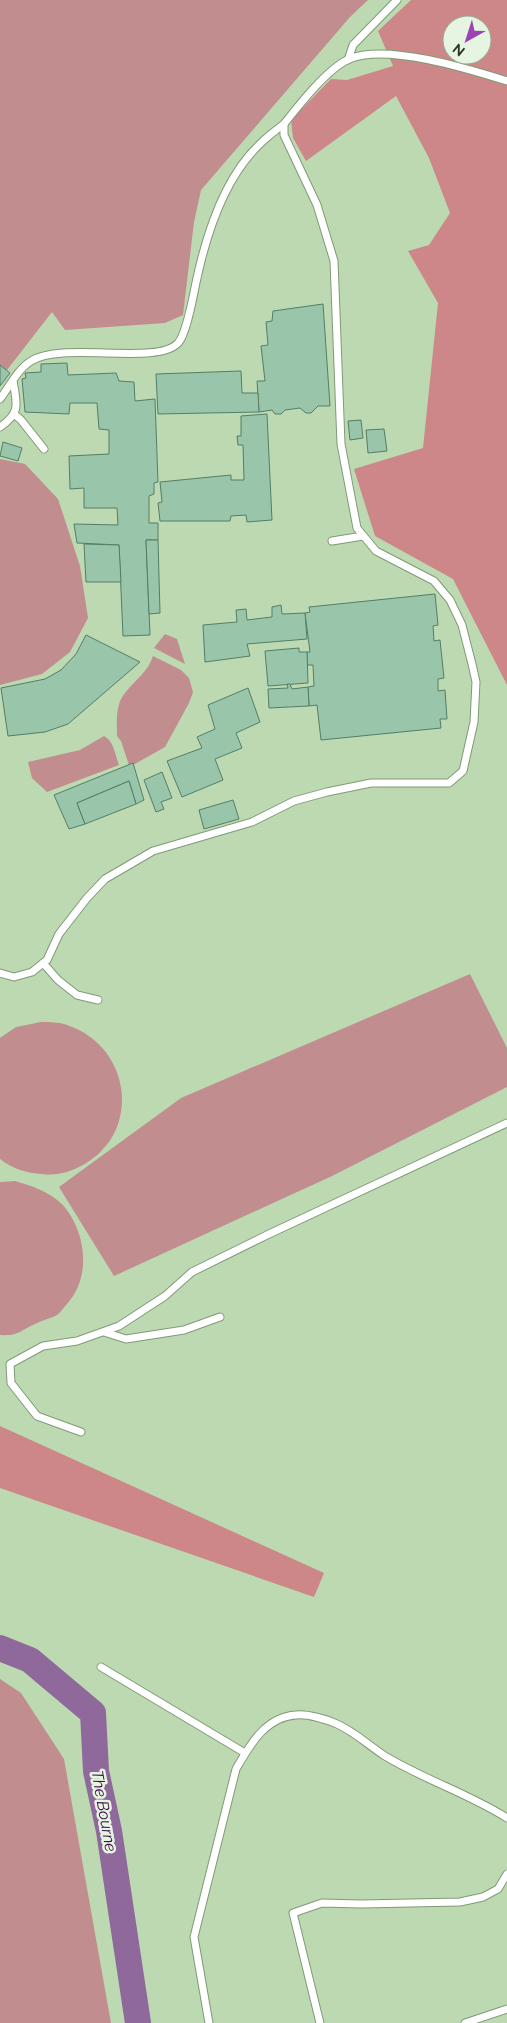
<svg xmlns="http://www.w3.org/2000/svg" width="507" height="2023" viewBox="0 0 507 2023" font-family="Raleway,sans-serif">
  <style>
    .green { fill: #c18d8e }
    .forest { fill: #cd8788; fill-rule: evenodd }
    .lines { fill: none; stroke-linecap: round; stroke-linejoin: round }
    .river { stroke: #8f699b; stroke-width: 26 }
    .building { fill: #99c6ab; stroke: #537e65 }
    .service-casing { stroke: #7f9b76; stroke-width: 9 }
    .service { stroke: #fff; stroke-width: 7 }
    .labels { text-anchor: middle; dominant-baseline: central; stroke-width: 5; stroke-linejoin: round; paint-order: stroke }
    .water-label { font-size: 16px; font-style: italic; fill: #3f0c4d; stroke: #e6f5e1 }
  </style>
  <rect width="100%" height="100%" fill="#bcd9b2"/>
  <g class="green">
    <polygon points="0,0 368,0 350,17 201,190 194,222 183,315 165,323 65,330 52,312 7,370 0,365"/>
    <polygon points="0,459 25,464 58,499 80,566 88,618 70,652 42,674 0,685"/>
    <polygon points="165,634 177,639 185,664 154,648"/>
    <path d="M153,656l28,14 8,8 4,14 -4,11 -24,44 -32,18h-4l-8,-24 -4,-5c0,-14 -2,-31 8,-43 10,-13 23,-21 28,-37z"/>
    <path d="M104,736c10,5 11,19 15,29l-72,27 -15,-14 -4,-16 52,-12z"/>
    <polygon points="470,974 507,1048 507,1087 332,1176 114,1276 59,1187 181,1098"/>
    <path d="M41,1022c8,0 18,0 26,3 64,21 76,107 16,140 -13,7 -26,11 -41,9 -15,-1 -29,-5 -42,-15v-121l16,-11z"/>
    <path d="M15,1181c17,5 35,11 48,24 23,27 29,71 4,99 -3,3 -6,8 -10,11 -7,4 -15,5 -22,9 -16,7 -16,12 -35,11v-153z"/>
    <polygon points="0,1679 21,1693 64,1759 111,2023 0,2023"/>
  </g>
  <g class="forest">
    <path d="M411,0h96v685l-54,-106 -78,-43 -21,-67 69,-21 15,-145 -30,-52 21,-6 21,-32 -21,-55 -33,-62 -90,65 -13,-23 -2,-18 40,-41 16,1 46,-14 -15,-35zM452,25h30v30h-30z"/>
    <polygon points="0,1426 324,1573 314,1597 0,1488"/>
  </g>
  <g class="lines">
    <polyline class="river" points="0,1648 30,1660 93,1713 96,1771 109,1831 138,2023"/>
  </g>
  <g class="building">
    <polygon points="323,304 330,406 318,406 311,413 306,413 300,408 285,410 281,414 275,414 272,410 259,412 257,381 265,381 261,346 268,345 266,322 272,321 273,311"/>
    <polygon points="67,363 68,375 116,373 119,381 134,382 135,401 155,399 158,482 154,483 154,494 149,496 149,523 158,523 158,540 146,540 150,635 123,636 119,545 77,543 74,524 118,525 117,508 84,508 84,488 70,489 69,456 109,454 109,430 99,429 97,403 70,403 69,414 25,412 22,379 26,378 25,373 41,372 41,364"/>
    <polygon points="0,365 10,373 0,386"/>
    <polygon points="241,371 242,393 258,393 259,412 158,414 156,374"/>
    <polygon points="267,414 272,520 247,522 246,515 231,516 230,521 160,521 158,503 162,502 160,482 231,475 231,480 244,480 243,445 238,445 237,436 241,436 241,416"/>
    <polygon points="361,420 363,438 350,440 348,421"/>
    <polygon points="384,429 387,451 368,453 366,430"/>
    <polygon points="3,442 22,448 18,461 0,456"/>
    <polygon points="146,540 158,540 160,613 149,614"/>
    <polygon points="84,544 119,545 121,582 86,582"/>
    <polygon points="435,594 438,625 433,626 434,641 440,640 444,678 438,679 438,691 445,690 447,719 440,719 441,728 321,740 317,705 309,706 308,687 314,686 313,665 307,665 307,652 310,652 305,613 310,612 309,607"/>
    <polygon points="281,605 282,614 305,613 307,639 247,644 250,656 205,662 203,625 237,622 236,610 246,609 247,620 272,617 272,607"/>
    <polygon points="86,635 140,662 68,724 45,732 8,736 1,688 45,679 61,670 76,654"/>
    <polygon points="299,648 299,652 307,652 308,683 268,686 265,651"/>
    <polygon points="287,684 290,684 292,689 308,687 309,706 269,708 268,689 288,688"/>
    <polygon points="248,688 260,722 236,733 242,748 215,759 223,780 182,797 167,761 202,748 197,737 215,729 208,705"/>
    <polygon points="133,763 144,800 136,804 129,781 77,803 85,824 69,829 54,795"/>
    <polygon points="162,772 172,798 161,802 164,809 156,812 144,780"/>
    <polygon points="129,781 136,804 85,824 77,803"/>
    <polygon points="233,800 239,819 204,829 199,810"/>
  </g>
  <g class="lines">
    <defs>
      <g id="service">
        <polyline points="348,60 353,45 397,0"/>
        <path d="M284,124c15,-19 43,-55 65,-65 37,-16 120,10 158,22"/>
        <path d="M0,399c9,-12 18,-30 31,-38 32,-20 126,5 147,-18 9,-9 16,-52 19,-65 10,-46 28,-102 64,-135 7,-7 15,-13 23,-19v11l33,70 17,56 7,183 16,84 19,23 58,30 16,19 12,25 10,39 4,18 -2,40 -11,49 -14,12h-78l-44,9 -33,9 -42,21 -99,29 -48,28 -18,19 -28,36 -12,26 -15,12 -18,5 -14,-4"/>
        <polyline points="14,414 21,420 44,449"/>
        <path d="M0,427c21,-14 17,-23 13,-46"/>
        <polyline points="332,541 363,536"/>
        <polyline points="43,963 58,980 77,995 98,1000"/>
        <polyline points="104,1332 126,1339 184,1330 220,1317"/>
        <polyline points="81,1432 37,1416 11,1383 10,1364 43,1346 77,1341 119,1326 165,1296 192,1272 269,1234 507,1123"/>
        <polyline points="101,1667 245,1753"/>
        <path d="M209,2023l-15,-86 42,-168c14,-24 29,-52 60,-54 12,-1 30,4 41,9 18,8 31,21 48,32 38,23 84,38 122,62"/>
        <polyline points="320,2023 293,1913 322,1903 361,1904 460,1902 483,1897 498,1889 507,1874"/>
        <polyline points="465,2023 507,2009"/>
      </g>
    </defs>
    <use href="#service" class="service-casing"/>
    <use href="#service" class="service"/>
  </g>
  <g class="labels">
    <g class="water-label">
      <text transform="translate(104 1811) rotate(80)">The Bourne</text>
    </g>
  </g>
  <g transform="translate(467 40) rotate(219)"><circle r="24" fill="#e6f5e1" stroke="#9ba997"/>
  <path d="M0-4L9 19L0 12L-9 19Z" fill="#9a45b3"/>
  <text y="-8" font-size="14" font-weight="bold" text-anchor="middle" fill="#2a3627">N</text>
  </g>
</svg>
